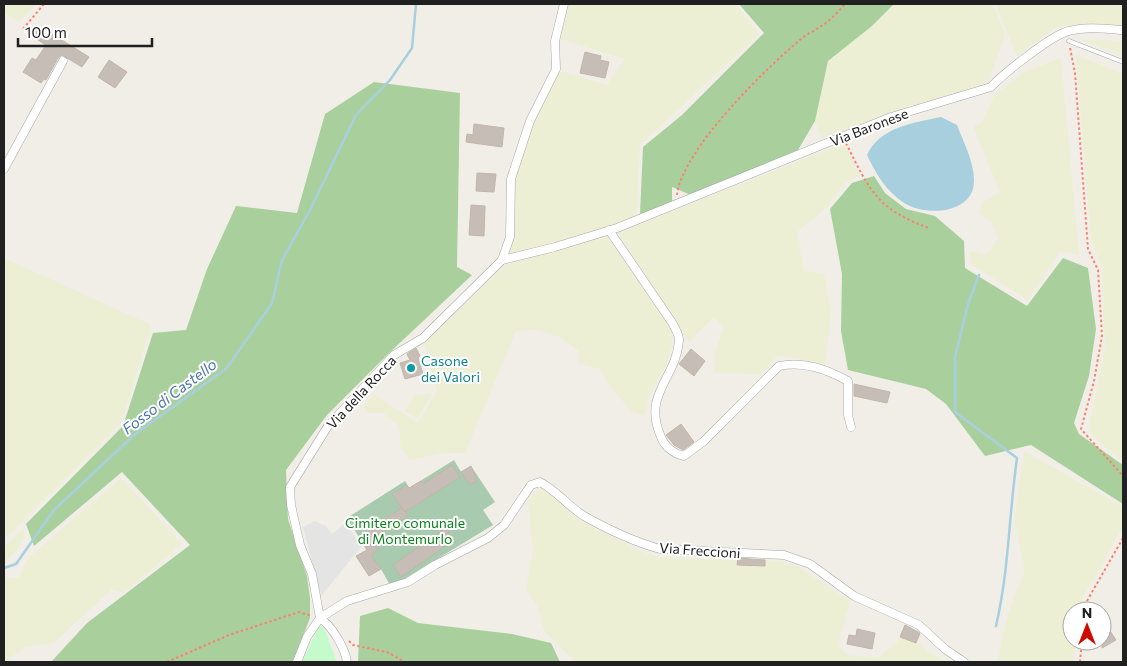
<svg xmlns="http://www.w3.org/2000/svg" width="1127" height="666" viewBox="0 0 1127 666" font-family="Commissioner,sans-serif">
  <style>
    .farmland { fill: #ecefd3 }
    .forest { fill: #a9d09c }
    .cemetery { fill: #a8caaf }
    .park { fill: #c5facc }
    .parking { fill: #e4e4e4 }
    .water { fill: #a8cfde }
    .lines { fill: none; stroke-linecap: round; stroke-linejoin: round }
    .stream { stroke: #a8cfde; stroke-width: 2.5 }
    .building { fill: #c6beb6; stroke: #c3b5a9 }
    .service-casing { stroke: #a7a7a7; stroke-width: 5 }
    .minor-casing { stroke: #a7a7a7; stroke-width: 9 }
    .path { stroke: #fa836f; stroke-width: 2; stroke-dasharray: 2.5 2.5; stroke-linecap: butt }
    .service { stroke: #fff; stroke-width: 4 }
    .minor { stroke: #fff; stroke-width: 8 }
    .culture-dot { fill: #0f9aa8; stroke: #fff; stroke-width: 2 }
    .labels { text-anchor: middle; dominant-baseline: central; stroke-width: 4; stroke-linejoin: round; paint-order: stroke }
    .street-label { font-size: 14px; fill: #202020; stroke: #fff }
    .culture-label { font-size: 14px; fill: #0d838f; stroke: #fff; text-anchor: start }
    .park-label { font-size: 14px; fill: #0c811b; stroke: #fff }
    .water-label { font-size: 15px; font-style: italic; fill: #4975a9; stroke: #fff }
  </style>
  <rect width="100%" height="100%" fill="#f1eee7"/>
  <g class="farmland">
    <polygon points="4,4 36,4 19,22 4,13"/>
    <polygon points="569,4 735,4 759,34 640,145 636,217 553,244 507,256 514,238 515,177 534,120 560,71 607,85 625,59 560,39"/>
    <polygon points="894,4 992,4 1005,34 988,83 891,112 822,138 815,121 828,61 872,26"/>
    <polygon points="996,4 1123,4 1123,27 1079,24 1056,27 1017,56"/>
    <polygon points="1080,39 1123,41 1123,56 1079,39"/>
    <polygon points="1076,55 1123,74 1123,462 1095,438 1089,427 1105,347 1102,267 1091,239"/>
    <polygon points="1061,58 1079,255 1060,251 1028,300 973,266 969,251 986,255 998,239 992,222 979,213 983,202 1000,192 973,126 982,123 994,96 1024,72"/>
    <polygon points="844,143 860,176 846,182 825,209 797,232 804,271 824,274 831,314 825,364 778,355 761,374 714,373 716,349 724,328 714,317 689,342 618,233"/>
    <polygon points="607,236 672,331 673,343 666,365 649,395 645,416 631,411 613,390 600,369 579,364 579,351 557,336 536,330 516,331 465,453 444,453 410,460 401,448 399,426 383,413 368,413 364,407 374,394 417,423 437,392 424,343 506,265"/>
    <polygon points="4,258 151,325 121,423 4,540"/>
    <polygon points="432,393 417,419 405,411 414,396"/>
    <polygon points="1024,451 1123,507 1123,527 1083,597 1081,611 1072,611 1072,641 1076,641 1073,662 997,662 1008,614 1025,570 1014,521"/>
    <polygon points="121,478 182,544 123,593 112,589 53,643 24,648 4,662 4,577 19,579 27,559"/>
    <polygon points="539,489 550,494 580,520 637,550 661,558 779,561 797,566 850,601 838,644 847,655 878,658 908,633 928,652 947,662 575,662 544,631 539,609 526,589 533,552 528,501"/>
    <polygon points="23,529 25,536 17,550 4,563 4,547"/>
  </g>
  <g class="forest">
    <polygon points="739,4 894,4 872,26 828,61 815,121 798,150 691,195 672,187 672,203 640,214 643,147 682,115 764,33"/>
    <polygon points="374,82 460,93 457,267 472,275 386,356 327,415 286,470 288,519 307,576 310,598 310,618 293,662 51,662 87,623 190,545 122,472 34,546 26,524 123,426 153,333 186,330 207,269 236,206 297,213 325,114"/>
    <polygon points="874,176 885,193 906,209 935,216 964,241 965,268 1027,306 1063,258 1088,268 1096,329 1089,376 1074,423 1079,434 1123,465 1123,504 1031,445 985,456 946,404 926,389 848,370 841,331 842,274 830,209 852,183"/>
    <polygon points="388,608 418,623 512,634 551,643 560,662 358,662 360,616"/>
  </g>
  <polygon class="cemetery" points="454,460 461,472 471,466 495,502 483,510 493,525 391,587 381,569 369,576 356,556 367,550 347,518 405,481 409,488"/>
  <polygon class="park" points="319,626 324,627 337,662 302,662"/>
  <polygon class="parking" points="315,521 326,526 332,534 346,522 361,547 321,596 303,527"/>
  <path class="water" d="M941,117l16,8c6,16 17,37 17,55 1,34 -48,37 -70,23 -18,-12 -28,-29 -37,-48 13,-28 46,-32 74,-38z"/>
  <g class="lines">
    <g class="stream">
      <path d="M979,275l-11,29 -13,53v55l62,46c-8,56 -8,112 -21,168"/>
      <polyline points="4,568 16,564 54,510 134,435 227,368 272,303 282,260 310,210 356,115 390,80 412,48 416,4"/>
    </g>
  </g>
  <g class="building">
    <polygon points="31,26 47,35 49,32 89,57 82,67 62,55 58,58 46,80 44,79 41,83 23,72 32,58 36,60 46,45 27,33"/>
    <polygon points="585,52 601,56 600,60 609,62 605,78 580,73"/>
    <polygon points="109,60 127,72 115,88 98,77"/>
    <polygon points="474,124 504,128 502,147 466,142 467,134 473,135"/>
    <polygon points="477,173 496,174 494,192 476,191"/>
    <polygon points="471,205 485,206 484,236 469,235"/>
    <polygon points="416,348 420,356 418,357 423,374 405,379 400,363 410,360 407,354"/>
    <polygon points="691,349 705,361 694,376 679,364"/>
    <polygon points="854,384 890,392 887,403 854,396"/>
    <polygon points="681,424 694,442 683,450 674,445 666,435"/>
    <polygon points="452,465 460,477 405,512 392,494 407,485 409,488 421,481 423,484"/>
    <polygon points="471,466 477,481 470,485 461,472"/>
    <polygon points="402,508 408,516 371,539 378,550 371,555 381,569 369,576 356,556 367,550 358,536"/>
    <polygon points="446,528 454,540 401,577 393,565"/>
    <polygon points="738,558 765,560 765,566 737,565"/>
    <polygon points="1102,619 1116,640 1102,648"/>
    <polygon points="905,625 920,633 916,643 900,637"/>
    <polygon points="857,629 875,633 872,649 847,644 849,635 856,636"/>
  </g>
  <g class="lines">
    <defs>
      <polyline id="service" points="1069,41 1123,62"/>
      <g id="minor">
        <polyline points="4,169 63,61"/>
        <path d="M609,230l64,94c2,5 7,12 6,17 -3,38 -37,53 -18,96 4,10 13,17 23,19l20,-15 75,-75c25,-5 47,3 69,15v34l3,12"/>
        <path d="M502,260l53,-13 62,-19 274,-111 100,-30c12,-13 62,-53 78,-56 18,-5 36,-2 54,-1"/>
        <path d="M297,662l10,-25 13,-19 27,-17 61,-19 27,-17 53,-27 16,-13 27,-40 9,-3c17,9 28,24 44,34 23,13 51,26 76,33l124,6 26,9 44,32 65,29 26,24 19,13"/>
        <path d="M347,662c-2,-14 -15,-36 -27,-44l-8,-44 -12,-29 -9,-40 -1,-18 38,-61 66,-71 29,-17 79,-78 8,-23 1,-58 19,-58 26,-52 -1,-28 9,-37"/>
      </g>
    </defs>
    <use href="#service" class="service-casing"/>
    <use href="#minor" class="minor-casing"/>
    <g class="path">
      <polyline points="23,29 44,4"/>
      <polyline points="1070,48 1075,73 1088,249 1098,270 1102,336 1094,381 1081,429 1123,476"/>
      <path d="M846,143c23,47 32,67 83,85"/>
      <path d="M677,195c5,-45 88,-126 124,-156 5,-5 13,-8 19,-12 10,-6 18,-15 25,-23"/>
      <polyline points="1086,611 1087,601 1123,538"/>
      <polyline points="349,641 353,645 387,652 405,662"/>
      <polyline points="167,662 229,635 299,612 312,616"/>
      <polyline points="1080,662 1082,641"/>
    </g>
    <use href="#service" class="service"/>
    <use href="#minor" class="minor"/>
  </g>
  <circle class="culture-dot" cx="411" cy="368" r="5"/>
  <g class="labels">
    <g class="street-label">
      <text transform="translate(869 127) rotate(-21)">Via Baronese</text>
      <text transform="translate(361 392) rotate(-47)">Via della Rocca</text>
      <text transform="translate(700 550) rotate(4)">Via Freccioni</text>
    </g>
    <g class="culture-label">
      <text x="421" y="360">Casone<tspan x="421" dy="16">dei Valori</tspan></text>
    </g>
    <g class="park-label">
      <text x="405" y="522">Cimitero comunale<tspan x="405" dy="16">di Montemurlo</tspan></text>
    </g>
    <g class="water-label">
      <text transform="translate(169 396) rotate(-37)">Fosso di Castello</text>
    </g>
  </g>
  <rect width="1127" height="666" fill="none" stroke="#202020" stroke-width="10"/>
  <g transform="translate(1087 626)"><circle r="24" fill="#ffffff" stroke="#a6a6a6"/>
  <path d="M0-4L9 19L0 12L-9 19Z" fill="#d00a00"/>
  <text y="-8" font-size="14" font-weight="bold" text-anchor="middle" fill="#202020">N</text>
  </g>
  <path d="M18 38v8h134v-8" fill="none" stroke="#202020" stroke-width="2.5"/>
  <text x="25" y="38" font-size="15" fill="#202020" stroke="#ffffff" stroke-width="4" paint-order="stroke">100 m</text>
</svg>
